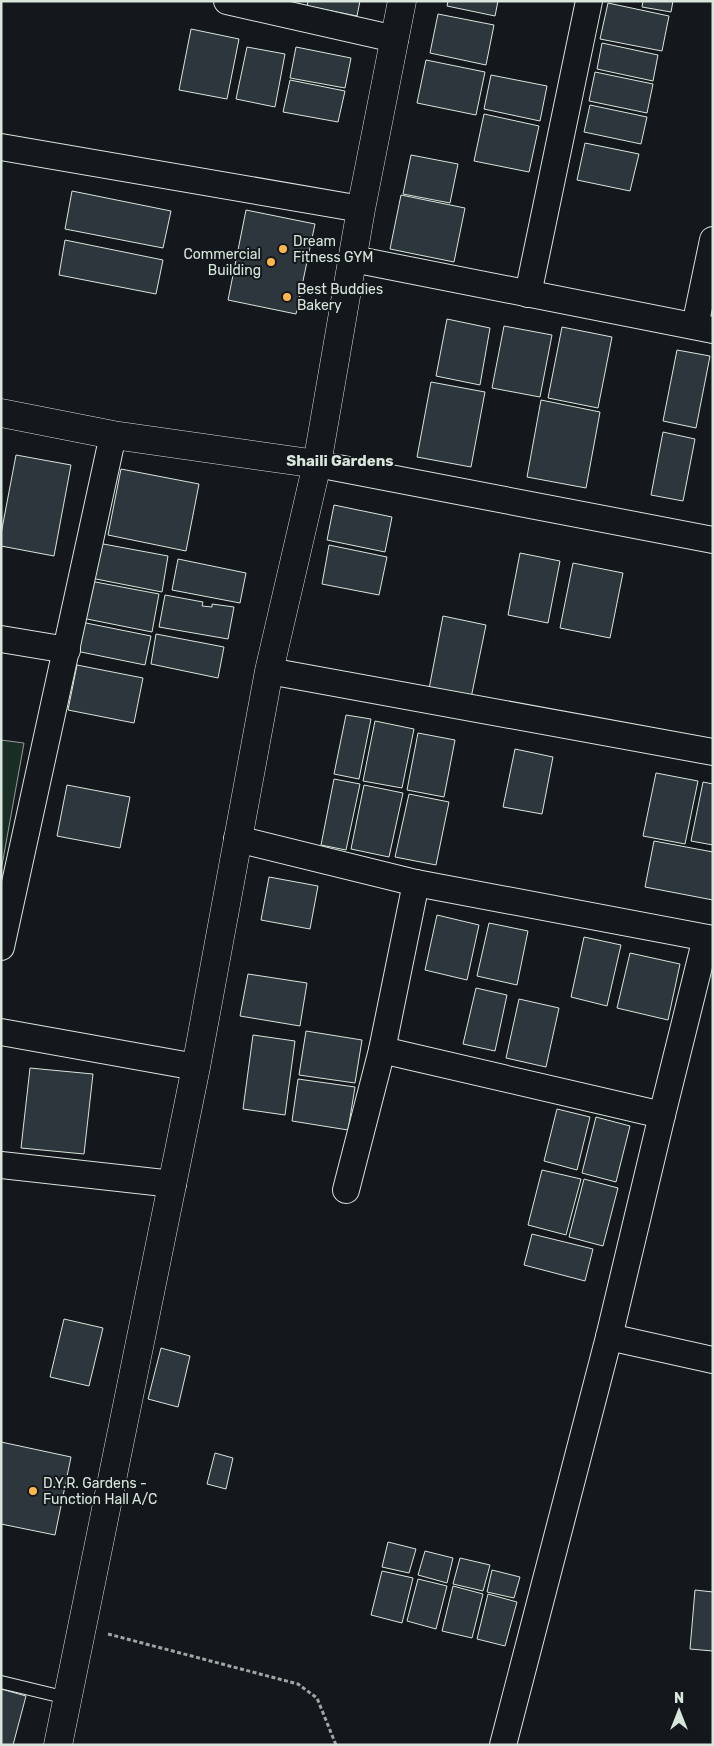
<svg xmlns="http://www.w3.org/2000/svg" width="714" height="1746" viewBox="0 0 714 1746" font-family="Rubik,sans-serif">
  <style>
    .green { fill: #1a2d24; stroke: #939e99 }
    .building { fill: #2c363c; stroke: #d8e6dc }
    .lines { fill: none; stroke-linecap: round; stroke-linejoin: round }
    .lane-casing { stroke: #d8e6dc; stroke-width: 14 }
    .street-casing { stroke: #d8e6dc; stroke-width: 28 }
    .secondary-casing { stroke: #d8e6dc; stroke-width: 29 }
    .path { stroke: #9da8a2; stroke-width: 3; stroke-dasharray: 4 2.5; stroke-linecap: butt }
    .lane { stroke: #14181c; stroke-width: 12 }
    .street { stroke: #14181c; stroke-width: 26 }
    .secondary { stroke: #14181c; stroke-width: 28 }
    .poi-dot { fill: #ffb74d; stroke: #14181c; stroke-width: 2 }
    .labels { text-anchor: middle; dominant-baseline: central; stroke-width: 4; stroke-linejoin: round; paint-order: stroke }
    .poi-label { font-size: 14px; fill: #d8e6dc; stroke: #14181c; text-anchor: start }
    .neighbourhood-label { font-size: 15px; font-weight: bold; fill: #d8e6dc; stroke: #14181c }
  </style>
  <rect width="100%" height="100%" fill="#14181c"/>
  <polygon class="green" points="1,740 24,743 1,871"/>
  <g class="building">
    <polygon points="308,1 360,1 357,16 307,6"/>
    <polygon points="448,1 498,1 495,16 447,6"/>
    <polygon points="643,1 673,1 671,12 642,7"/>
    <polygon points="608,3 669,16 662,51 600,39"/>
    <polygon points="438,14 494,25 486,65 430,53"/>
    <polygon points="191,29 239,39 227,99 179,90"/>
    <polygon points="602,43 658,55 653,81 597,69"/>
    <polygon points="247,47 285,54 275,107 236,99"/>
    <polygon points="296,47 351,58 345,88 290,78"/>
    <polygon points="426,60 485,72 476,115 417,103"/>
    <polygon points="595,72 653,84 647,113 589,101"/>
    <polygon points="491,75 547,86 540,121 484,109"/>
    <polygon points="290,80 345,91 338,122 283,112"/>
    <polygon points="590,105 647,117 641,144 584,132"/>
    <polygon points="484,114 539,126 529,172 474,161"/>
    <polygon points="585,143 639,154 630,191 577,180"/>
    <polygon points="411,155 458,164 450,203 403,194"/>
    <polygon points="72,191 171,211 163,248 65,229"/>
    <polygon points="401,195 465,208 454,262 390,249"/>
    <polygon points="246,210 315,224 296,314 228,300"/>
    <polygon points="65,240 163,260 156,294 59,275"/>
    <polygon points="447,319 490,328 480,385 436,376"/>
    <polygon points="504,326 552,335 540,397 492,388"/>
    <polygon points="562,327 612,337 598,408 548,398"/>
    <polygon points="677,350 710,356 696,428 663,421"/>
    <polygon points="431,382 485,392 471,467 417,457"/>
    <polygon points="541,400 600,412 586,488 527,477"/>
    <polygon points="663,432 695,439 683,501 651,495"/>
    <polygon points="16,455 71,465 54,556 1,546 1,534"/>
    <polygon points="121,469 199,484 186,551 108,535"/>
    <polygon points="334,505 392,517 385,552 327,540"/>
    <polygon points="98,543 168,556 162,592 91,578"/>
    <polygon points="329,545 387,557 379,595 322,584"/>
    <polygon points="520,553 560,561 548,623 508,615"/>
    <polygon points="178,559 246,573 240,603 172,590"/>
    <polygon points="573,563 623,573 610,638 560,628"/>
    <polygon points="90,581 159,594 152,632 82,618"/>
    <polygon points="165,595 203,602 202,606 212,607 212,604 234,607 228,639 159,627"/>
    <polygon points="443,616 486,625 471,698 429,689"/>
    <polygon points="81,622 151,636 145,665 76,651"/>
    <polygon points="156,634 224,647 218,678 151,664"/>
    <polygon points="77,665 143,678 134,723 68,710"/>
    <polygon points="346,715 371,719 359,779 334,774"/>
    <polygon points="375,721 414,729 402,788 363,781"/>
    <polygon points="418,733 455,740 444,797 407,790"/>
    <polygon points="515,749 553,757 542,814 503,807"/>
    <polygon points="656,773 698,781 685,844 643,836"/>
    <polygon points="334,779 360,784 346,850 321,845"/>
    <polygon points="703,782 713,784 713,845 691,841"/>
    <polygon points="67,785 130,797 120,848 57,836"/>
    <polygon points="364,785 403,793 389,857 351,849"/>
    <polygon points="409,794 449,802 436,865 395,857"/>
    <polygon points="654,841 713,852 713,900 645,887"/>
    <polygon points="269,877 318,886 310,929 261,920"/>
    <polygon points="437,915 479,925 467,980 425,970"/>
    <polygon points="489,923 528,931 517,985 477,976"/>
    <polygon points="584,937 621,945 607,1006 571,997"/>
    <polygon points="630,953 680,964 668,1020 617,1008"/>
    <polygon points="248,974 307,983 300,1026 240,1016"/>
    <polygon points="476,988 507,995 495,1051 463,1044"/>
    <polygon points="519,999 559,1008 546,1067 506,1058"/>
    <polygon points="306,1031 362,1040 355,1083 299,1075"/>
    <polygon points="253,1035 295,1041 285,1115 243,1109"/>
    <polygon points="30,1068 93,1074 84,1154 21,1148"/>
    <polygon points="298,1079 355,1087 348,1130 292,1121"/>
    <polygon points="557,1109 590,1117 577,1170 544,1161"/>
    <polygon points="596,1117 630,1126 616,1182 582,1173"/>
    <polygon points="542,1170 581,1179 566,1235 528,1225"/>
    <polygon points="584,1179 618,1188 603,1246 569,1237"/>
    <polygon points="532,1234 593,1249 585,1281 524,1265"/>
    <polygon points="64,1319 103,1328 89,1386 50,1377"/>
    <polygon points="161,1348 190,1356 178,1407 148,1399"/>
    <polygon points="1,1442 71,1457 55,1535 1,1524"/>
    <polygon points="215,1453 233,1458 226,1489 207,1484"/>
    <polygon points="388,1542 416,1549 409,1573 382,1567"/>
    <polygon points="425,1551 453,1558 447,1583 418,1575"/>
    <polygon points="460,1558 490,1565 483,1591 453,1584"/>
    <polygon points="492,1570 520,1577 514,1598 487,1592"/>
    <polygon points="382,1571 413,1578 402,1623 371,1615"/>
    <polygon points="418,1579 447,1586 436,1629 407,1621"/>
    <polygon points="453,1586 483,1594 472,1638 442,1631"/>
    <polygon points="695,1590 713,1592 713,1651 690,1649"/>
    <polygon points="488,1594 517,1602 505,1646 477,1639"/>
    <polygon points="1,1689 26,1696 13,1745 1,1745"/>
  </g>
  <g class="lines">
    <defs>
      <polyline id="lane" points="1,1682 67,1698"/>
      <g id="street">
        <polyline points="227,1 395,39"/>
        <polyline points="1,147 361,209"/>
        <polyline points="353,259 713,330"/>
        <polyline points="528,294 589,1"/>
        <polyline points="695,326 713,240"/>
        <polyline points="317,464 713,540"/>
        <polyline points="1,639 67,650"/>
        <polyline points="269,671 713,752"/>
        <polyline points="237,839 416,883 713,939"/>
        <polyline points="1,947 113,435"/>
        <polyline points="1,1032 196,1067"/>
        <polyline points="382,1050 662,1115"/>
        <polyline points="1,1165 173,1184"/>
        <polyline points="346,1190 382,1050 416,883"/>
        <polyline points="609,1337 713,1360"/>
        <polyline points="503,1745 609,1337 662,1115 706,938"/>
      </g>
      <g id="secondary">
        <polyline points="1,413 113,435 317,464"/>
        <polyline points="58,1745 196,1067 269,671 317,464 361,209 402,1"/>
      </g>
    </defs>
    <use href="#lane" class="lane-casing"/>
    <use href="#street" class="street-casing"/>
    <use href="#secondary" class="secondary-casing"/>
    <polyline class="path" points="108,1634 298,1684 317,1698 336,1745"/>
    <use href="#lane" class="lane"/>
    <use href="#street" class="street"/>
    <use href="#secondary" class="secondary"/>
  </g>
  <g class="poi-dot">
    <circle cx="283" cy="249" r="5"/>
    <circle cx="271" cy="262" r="5"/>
    <circle cx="287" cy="297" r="5"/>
    <circle cx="33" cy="1491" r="5"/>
  </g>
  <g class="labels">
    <g class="poi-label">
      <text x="293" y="241">Dream<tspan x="293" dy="16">Fitness GYM</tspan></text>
      <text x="261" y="254" text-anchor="end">Commercial<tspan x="261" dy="16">Building</tspan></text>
      <text x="297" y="289">Best Buddies<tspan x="297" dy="16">Bakery</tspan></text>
      <text x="43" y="1483">D.Y.R. Gardens -<tspan x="43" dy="16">Function Hall A/C</tspan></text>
    </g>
    <g class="neighbourhood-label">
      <text x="340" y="461">Shaili Gardens</text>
    </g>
  </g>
  <rect width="714" height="1746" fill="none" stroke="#d8e6dc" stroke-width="5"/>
  <g transform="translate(679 1711)" stroke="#14181c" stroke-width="4" paint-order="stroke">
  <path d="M0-4L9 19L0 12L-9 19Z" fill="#d8e6dc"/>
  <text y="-8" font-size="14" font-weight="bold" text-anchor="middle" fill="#d8e6dc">N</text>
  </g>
</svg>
